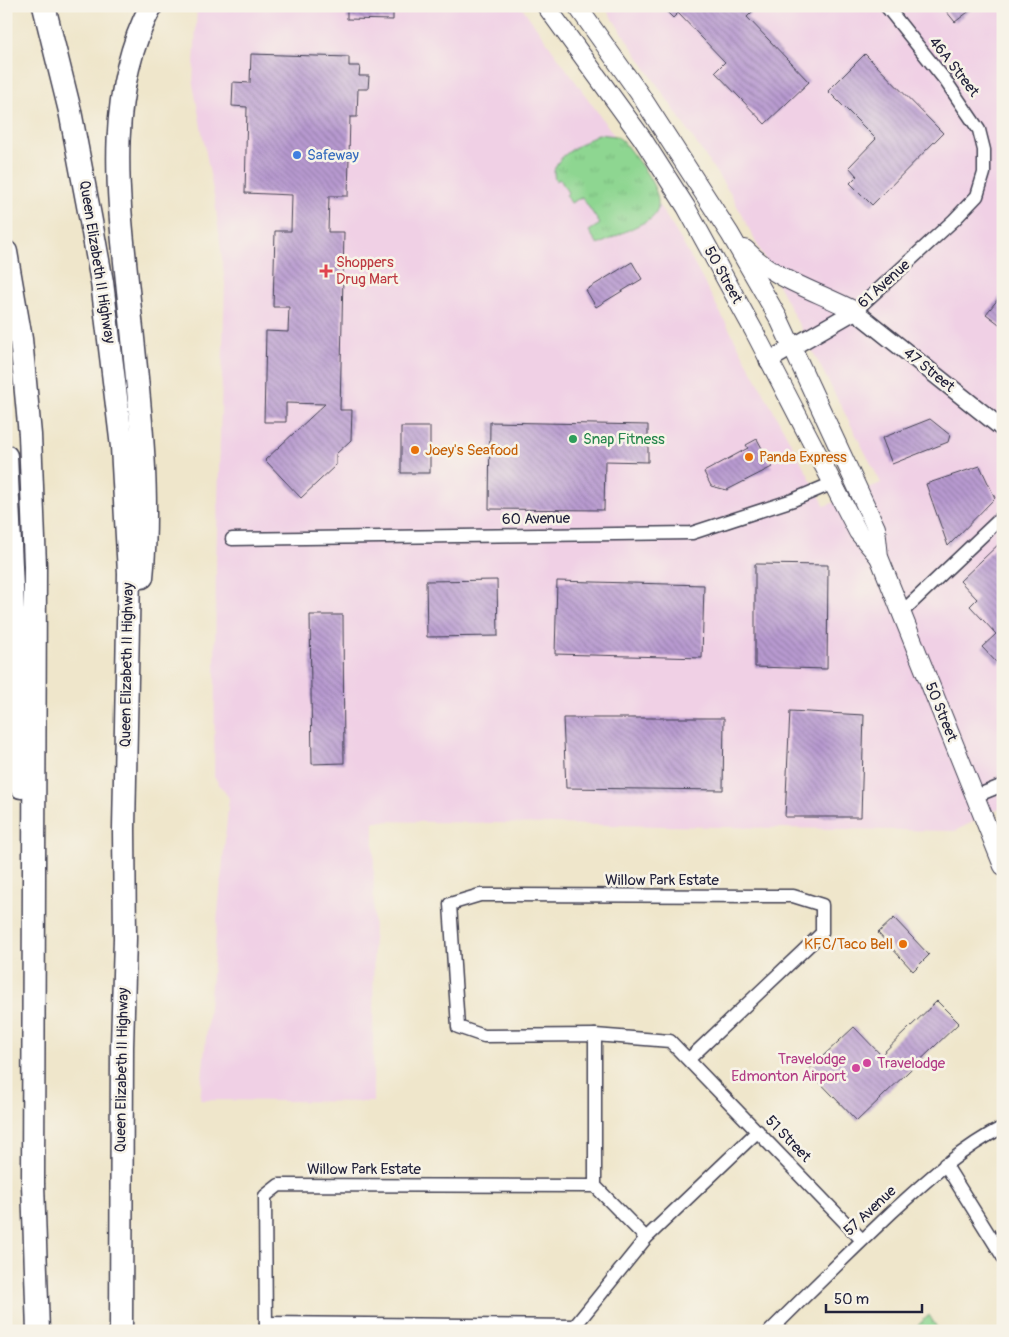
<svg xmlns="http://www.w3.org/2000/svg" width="1009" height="1337" viewBox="0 0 1009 1337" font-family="Pangolin,sans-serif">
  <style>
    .built { fill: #f0d0e5 }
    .grass { fill: url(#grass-tufts); stroke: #587c66 }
    .park { fill: url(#park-dots); stroke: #587c66 }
    .building { fill: url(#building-back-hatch) }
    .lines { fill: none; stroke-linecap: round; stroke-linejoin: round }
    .minor-casing { stroke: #413f51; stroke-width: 15 }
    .tertiary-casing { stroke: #413f51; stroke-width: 19 }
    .secondary-casing { stroke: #413f51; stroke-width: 20 }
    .motorway-casing { stroke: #413f51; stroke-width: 25 }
    .minor { stroke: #fff; stroke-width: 12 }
    .tertiary { stroke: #fff; stroke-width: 16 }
    .secondary { stroke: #fff; stroke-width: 18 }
    .motorway { stroke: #fff; stroke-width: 22 }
    .shop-dot { fill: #3f7fe0; stroke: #f7f3e8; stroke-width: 2 }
    .health-dot { fill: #e0444e; stroke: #f7f3e8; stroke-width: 2 }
    .leisure-dot { fill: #2e9e5b; stroke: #f7f3e8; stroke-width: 2 }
    .food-dot { fill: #e8710a; stroke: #f7f3e8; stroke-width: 2 }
    .hotel-dot { fill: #d1479c; stroke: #f7f3e8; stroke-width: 2 }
    .labels { text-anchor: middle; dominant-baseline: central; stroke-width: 5; stroke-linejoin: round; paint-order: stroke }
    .street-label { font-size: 15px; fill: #22223b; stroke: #f7f3e8 }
    .shop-label { font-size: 15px; fill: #366cbe; stroke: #f7f3e8; text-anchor: start }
    .health-label { font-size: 15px; fill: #be3a42; stroke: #f7f3e8; text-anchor: start }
    .leisure-label { font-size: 15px; fill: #27864d; stroke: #f7f3e8; text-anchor: start }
    .food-label { font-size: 15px; fill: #c56008; stroke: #f7f3e8; text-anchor: start }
    .hotel-label { font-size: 15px; fill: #b23c85; stroke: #f7f3e8; text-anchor: end }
  </style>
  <defs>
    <pattern id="grass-tufts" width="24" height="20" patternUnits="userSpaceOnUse" patternTransform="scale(1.25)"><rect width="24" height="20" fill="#8ed691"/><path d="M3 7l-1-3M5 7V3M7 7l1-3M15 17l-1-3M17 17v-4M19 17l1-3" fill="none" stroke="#7ab77e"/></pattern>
    <pattern id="park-dots" width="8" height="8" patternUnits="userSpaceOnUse" patternTransform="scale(1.25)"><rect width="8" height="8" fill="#8ed691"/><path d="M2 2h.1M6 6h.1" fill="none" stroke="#7ab77e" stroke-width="1.8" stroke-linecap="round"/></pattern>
    <pattern id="building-back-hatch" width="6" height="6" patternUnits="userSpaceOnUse" patternTransform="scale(1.25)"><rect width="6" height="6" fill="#b89ad0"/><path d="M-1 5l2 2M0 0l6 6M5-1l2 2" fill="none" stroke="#957daa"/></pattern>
  </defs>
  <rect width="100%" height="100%" fill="#f7f3e8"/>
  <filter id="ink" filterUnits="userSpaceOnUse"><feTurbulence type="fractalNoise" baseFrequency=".02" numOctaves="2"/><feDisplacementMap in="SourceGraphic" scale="10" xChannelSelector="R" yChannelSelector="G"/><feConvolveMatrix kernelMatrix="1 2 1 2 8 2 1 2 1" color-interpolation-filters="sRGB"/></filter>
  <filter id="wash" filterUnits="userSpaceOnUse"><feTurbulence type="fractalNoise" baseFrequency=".0096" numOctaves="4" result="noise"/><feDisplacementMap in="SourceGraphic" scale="20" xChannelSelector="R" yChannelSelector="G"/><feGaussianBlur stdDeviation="1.12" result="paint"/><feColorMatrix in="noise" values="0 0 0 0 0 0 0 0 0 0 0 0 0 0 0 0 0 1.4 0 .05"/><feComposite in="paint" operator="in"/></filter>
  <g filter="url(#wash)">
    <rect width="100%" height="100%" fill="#efe6cb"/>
    <polygon class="built" points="197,6 521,6 614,135 680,238 825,506 881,483 732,196 604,6 1003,6 1003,806 955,831 374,821 373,1102 200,1100 229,798 214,777 216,562 225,283 215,201 193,84"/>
    <path class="grass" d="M598,134l18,2 7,5c12,18 51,58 28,78l-53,26 -9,-14 11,-7 -18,-27 -11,6 -5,-8 2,-2 -8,-14 -4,2c-11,-22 27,-37 42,-47z"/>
    <polygon class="park" points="929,1315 939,1331 912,1331"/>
    <g id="blocks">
      <g class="building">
        <polygon points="347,6 393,6 393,20 347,19"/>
        <polygon points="661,6 758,6 747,17 809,82 765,124 715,72 725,62 678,13 673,18"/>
        <polygon points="942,6 976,6 955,22"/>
        <polygon points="251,54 349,57 349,66 360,66 359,76 369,76 368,89 358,89 357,117 350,117 348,196 329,196 328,232 344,232 340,410 352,410 351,440 336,454 336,465 301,498 265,460 325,404 286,403 286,422 264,422 266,331 288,332 289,307 273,307 275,231 291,231 292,195 245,193 247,107 232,106 233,82 250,83"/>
        <polygon points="865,54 943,133 872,205 850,183 857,176 849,167 876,139 828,91"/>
        <polygon points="632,262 642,279 596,307 586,290"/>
        <polygon points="1003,293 1003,327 986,314"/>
        <polygon points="930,419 950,435 948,442 892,464 882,438"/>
        <polygon points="490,422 648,425 648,462 605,461 604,510 489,509"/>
        <rect x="401" y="427" width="29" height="46"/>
        <polygon points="757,439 772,467 727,490 711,486 704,472 748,448 746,445"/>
        <polygon points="980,466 995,498 948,546 926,484"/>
        <polygon points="1003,540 1003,659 998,664 982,647 996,634 970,606 977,599 960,581"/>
        <polygon points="755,564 828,565 827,669 755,667"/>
        <polygon points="497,580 498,636 427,637 426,581"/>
        <polygon points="557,581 704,585 702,658 555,654"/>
        <polygon points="310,615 343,615 344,763 312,764"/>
        <polygon points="790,711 864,715 861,817 785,817"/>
        <polygon points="563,718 724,718 723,790 566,788"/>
        <polygon points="894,918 929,955 913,971 878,933"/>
        <polygon points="937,1001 959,1023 857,1121 808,1070 854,1027 881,1055"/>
      </g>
    </g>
  </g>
  <g filter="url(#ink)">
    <use href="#blocks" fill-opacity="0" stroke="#413f51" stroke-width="1"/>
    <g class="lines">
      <defs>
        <g id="minor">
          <polyline points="855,311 954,220 977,196 984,173 984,150 979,130 945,80 886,6"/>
          <polyline points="232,539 692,533 793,500 833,483"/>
          <polyline points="901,613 1003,516"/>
          <polyline points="976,796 1003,785"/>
          <polyline points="595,1035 595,1186 646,1238"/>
          <polyline points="689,1059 822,933 822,905 793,896 480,895 450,904 458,1027 484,1036 595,1035 670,1041 862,1240"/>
          <polyline points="945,1164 1003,1257"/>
          <polyline points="266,1323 575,1326"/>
          <polyline points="266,1331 265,1196 279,1185 595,1186"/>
          <polyline points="573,1331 575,1326 646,1238 758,1131"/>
          <path d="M770,1331c40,-40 80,-79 121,-118 35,-32 69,-64 112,-86"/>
        </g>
        <polyline id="tertiary" points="768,361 855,311 1003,429"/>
        <g id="secondary">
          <polyline points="546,6 642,138 686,207 754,331 858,532 879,557"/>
          <polyline points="577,6 639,93 730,234 779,319 876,528 879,557 1003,866"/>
          <path d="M745,249c30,31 72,42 110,62"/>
        </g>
        <g id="motorway">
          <polyline points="44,6 70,111 90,216 102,282 122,447 129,573 124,829 125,938 122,1047 121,1331"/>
          <polyline points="6,252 21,339 30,435 35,566 33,1184 38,1331"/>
          <polyline points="6,456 21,787"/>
          <path d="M142,577c9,-88 -4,-188 -13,-277 -10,-98 -26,-202 22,-294"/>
        </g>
      </defs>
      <use href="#minor" class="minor-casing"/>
      <use href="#tertiary" class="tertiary-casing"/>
      <use href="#secondary" class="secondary-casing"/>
      <use href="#motorway" class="motorway-casing"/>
      <use href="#minor" class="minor"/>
      <use href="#tertiary" class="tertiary"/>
      <use href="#secondary" class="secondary"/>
      <use href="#motorway" class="motorway"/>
    </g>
  </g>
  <circle class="shop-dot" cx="297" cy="155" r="5"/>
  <path class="health-dot" d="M323.5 263.5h5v5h5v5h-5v5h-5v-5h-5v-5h5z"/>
  <circle class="leisure-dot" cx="573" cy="439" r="5"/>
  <g class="food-dot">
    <circle cx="415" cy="450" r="5"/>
    <circle cx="749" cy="457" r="5"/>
    <circle cx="903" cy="944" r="5"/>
  </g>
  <g class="hotel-dot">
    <circle cx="867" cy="1063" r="5"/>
    <circle cx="856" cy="1068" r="5"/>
  </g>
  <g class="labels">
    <g class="street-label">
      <text transform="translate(954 67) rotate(52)">46A Street</text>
      <text transform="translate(97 262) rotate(81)">Queen Elizabeth II Highway</text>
      <text transform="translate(723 275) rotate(61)">50 Street</text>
      <text transform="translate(884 284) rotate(-42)">61 Avenue</text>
      <text transform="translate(929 370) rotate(39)">47 Street</text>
      <text transform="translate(536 519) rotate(-1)">60 Avenue</text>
      <text transform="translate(127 665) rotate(-89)">Queen Elizabeth II Highway</text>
      <text transform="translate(941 712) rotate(68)">50 Street</text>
      <text x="662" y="880">Willow Park Estate</text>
      <text transform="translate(122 1070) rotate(-89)">Queen Elizabeth II Highway</text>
      <text transform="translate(788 1139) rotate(46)">51 Street</text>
      <text x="364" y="1169">Willow Park Estate</text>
      <text transform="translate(870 1211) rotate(-43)">57 Avenue</text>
    </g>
    <g class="shop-label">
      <text x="307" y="155">Safeway</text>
    </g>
    <g class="health-label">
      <text x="336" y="262">Shoppers<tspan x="336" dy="17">Drug Mart</tspan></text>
    </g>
    <g class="leisure-label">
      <text x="583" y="439">Snap Fitness</text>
    </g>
    <g class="food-label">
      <text x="425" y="450">Joey's Seafood</text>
      <text x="759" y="457">Panda Express</text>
      <text x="893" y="944" text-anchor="end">KFC/Taco Bell</text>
    </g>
    <g class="hotel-label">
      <text x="846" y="1059">Travelodge<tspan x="846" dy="17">Edmonton Airport</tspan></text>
      <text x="877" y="1063" text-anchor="start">Travelodge</text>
    </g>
  </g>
  <rect width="1009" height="1337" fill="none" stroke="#f7f3e8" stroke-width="25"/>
  <path d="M826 1304v8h96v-8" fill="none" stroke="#22223b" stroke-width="2.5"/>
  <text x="834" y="1304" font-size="15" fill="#22223b" stroke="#f7f3e8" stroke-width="4" paint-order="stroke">50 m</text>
</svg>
